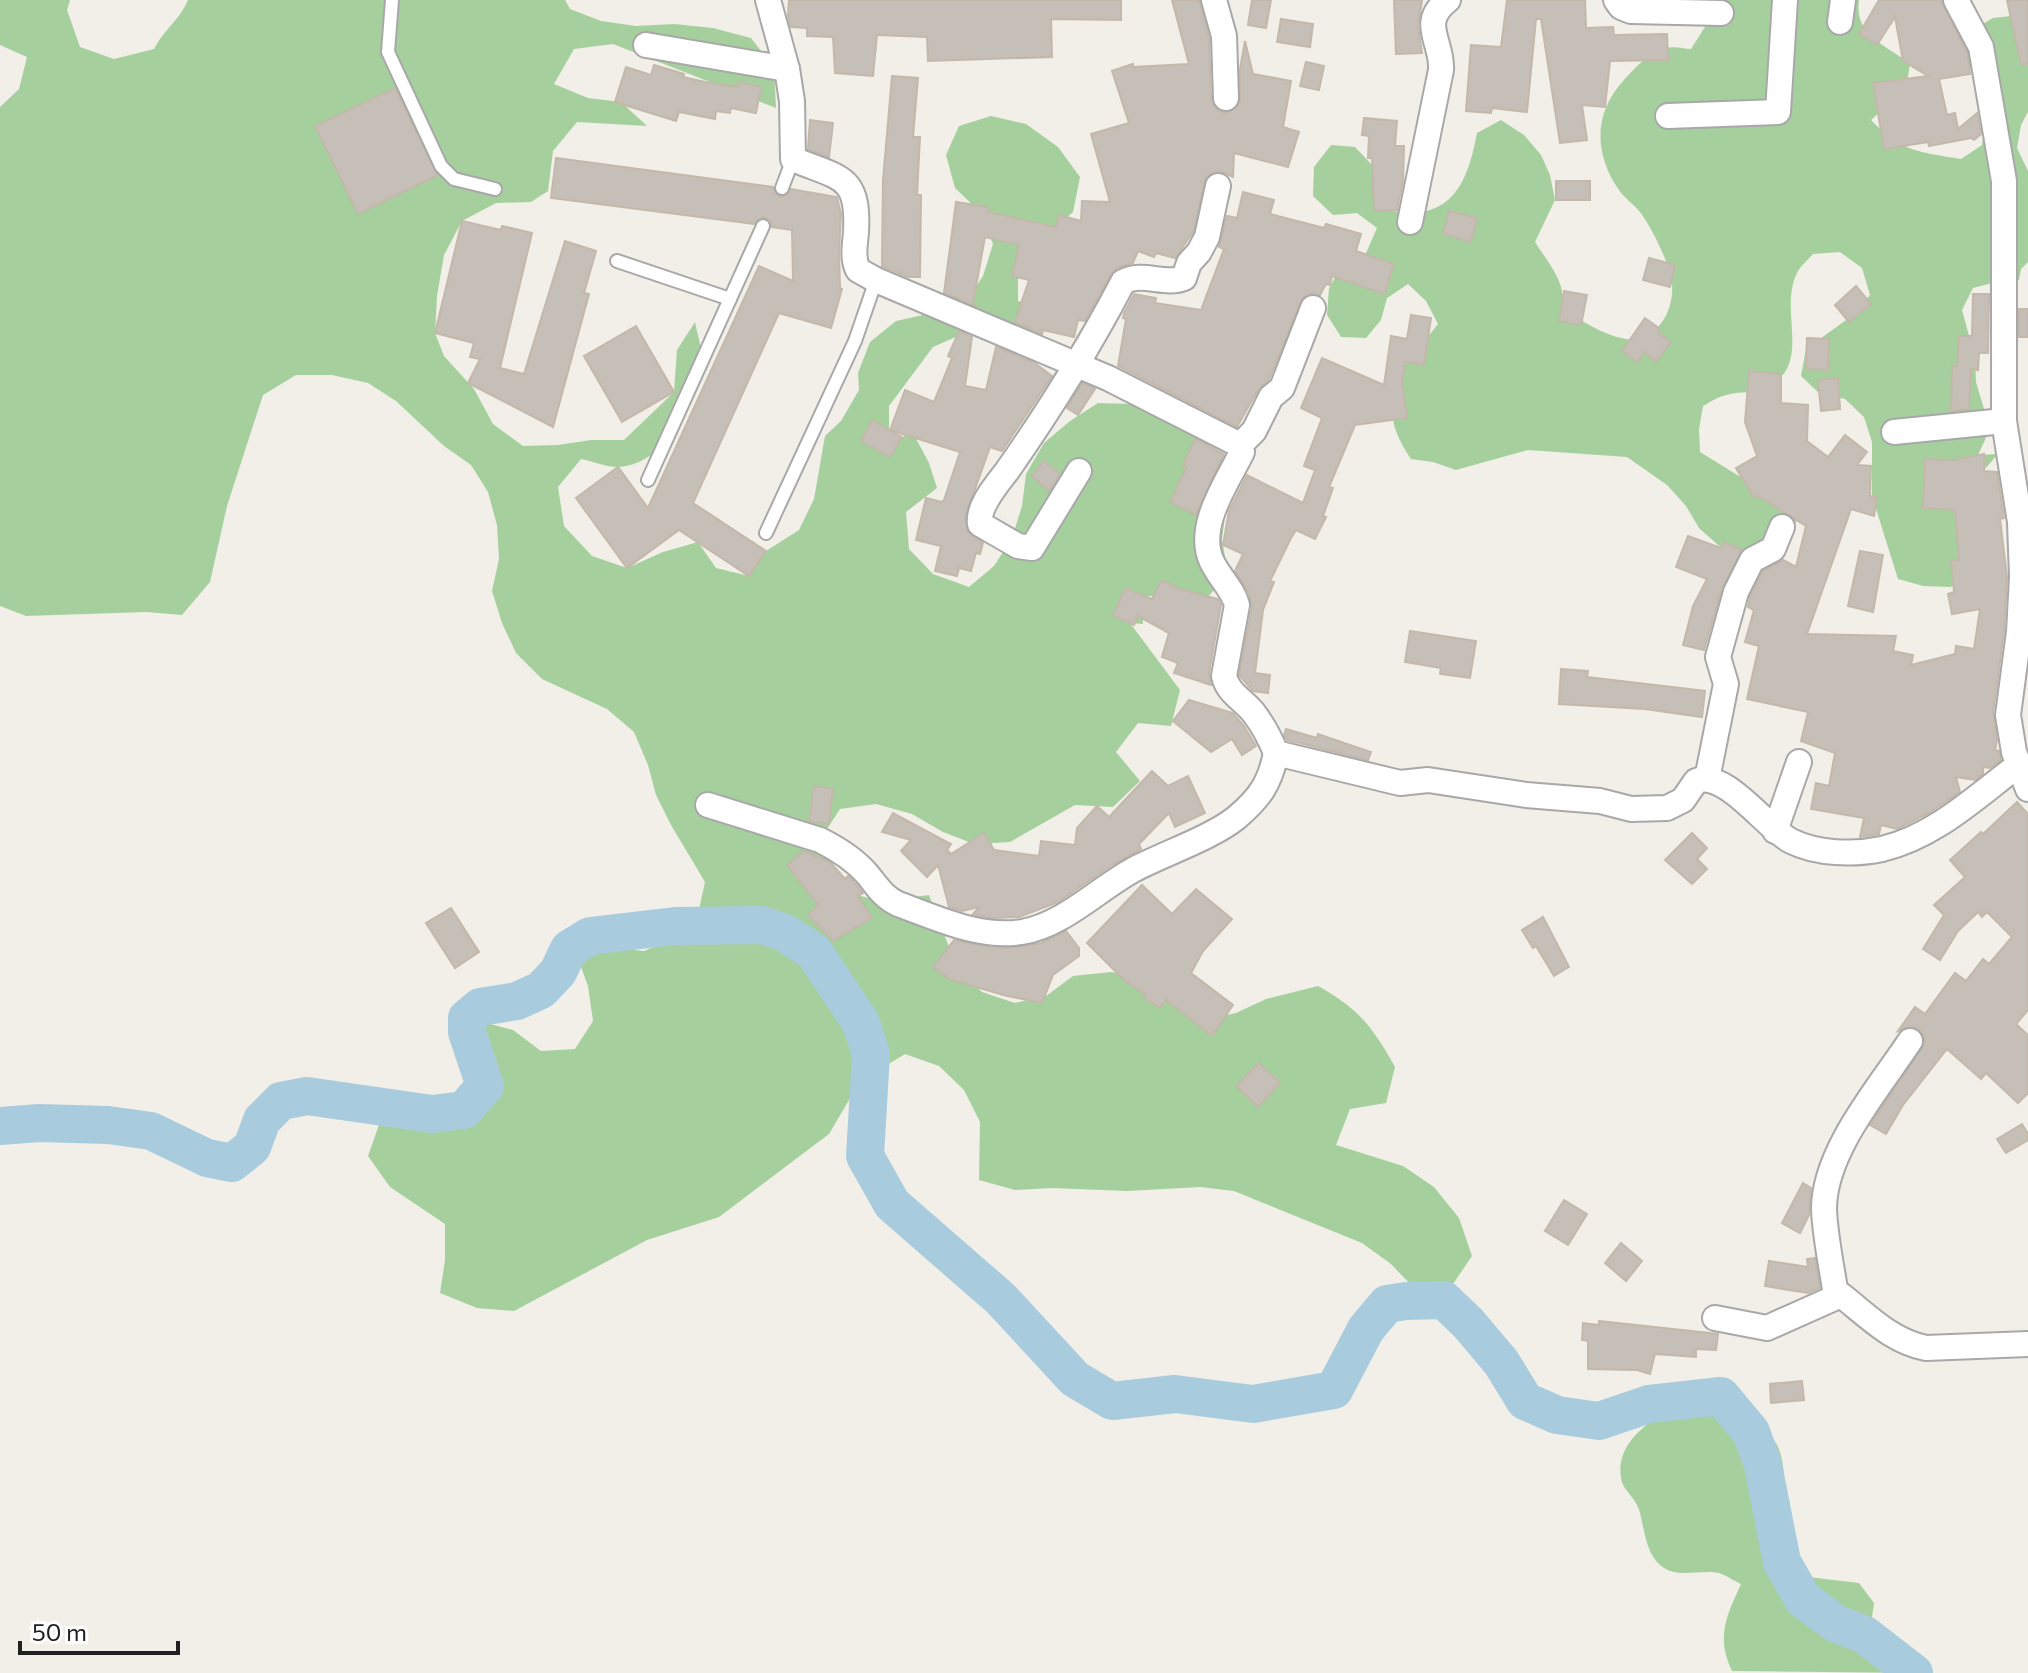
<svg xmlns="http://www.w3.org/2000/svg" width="2028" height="1673" viewBox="0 0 2028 1673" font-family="Commissioner,sans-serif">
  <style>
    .forest { fill: #a5d09d }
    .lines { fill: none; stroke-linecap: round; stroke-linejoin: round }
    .river { stroke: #a8cbde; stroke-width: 38 }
    .building { fill: #c6bfb7; stroke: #c3b8aa; stroke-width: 2 }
    .lane-casing { stroke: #a8a8a8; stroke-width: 16 }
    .street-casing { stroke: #a8a8a8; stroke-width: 28 }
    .lane { stroke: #fff; stroke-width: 12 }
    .street { stroke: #fff; stroke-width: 24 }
  </style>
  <rect width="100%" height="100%" fill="#f1efe8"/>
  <g class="forest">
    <path d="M0,0h70l-3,10 13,37 34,12 40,-10c9,-18 27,-31 34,-49h377l5,9 31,12 35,5 38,-2 39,4 38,10 23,30 2,40 -163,-64 -39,5 -20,35 34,14 33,4 26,24 -70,-4 -24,29 -5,40 -17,11 -35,1 -34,18 -18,34 -7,41 -2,37 9,23 30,33 19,35 30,22 35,-1 33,-5h33l50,-48 3,-42 18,-28c2,11 7,25 6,36 -2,44 -34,107 -84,109 -11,0 -25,-6 -36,-8l-23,28 6,39 28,30 35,12 36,-16 35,-10 18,26 33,8 17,-25 33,-21 15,-31 11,-63 16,-15 18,-31 -1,-17 12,-31 26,-21 67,-15 20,-30 10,-32 -14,-33 -24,-23 -9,-33 13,-29 32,-10 35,8 32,23 22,30 -7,35 -55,50v39l4,1 16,29 -27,2 -9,3 -35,-4 -34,15 -44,59v24l10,10 13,-9 17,32 8,25 -31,24 3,37 24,25 36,13 25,-21 18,-28 10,-32 4,-32 18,-31 26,-22 28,-18 33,1 34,12 34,18 27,28 -16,15 17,24 -5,38 6,36 -25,27 -37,-6h-24l1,28 -13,-1 50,67 -9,36 -33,-3 -22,29 24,29 -27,26 -38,-2 -65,37 -36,2 -31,-12 -31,-18 -36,-10 -36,5 -19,29 24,54 36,9 48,-6 28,73 25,24 33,11 31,-7 27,-20 38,-4 37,6 56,42 32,-7 30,-14 52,-13c41,23 54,40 77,81l-9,36 -36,6 -14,36 67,21 31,21 25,31 13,38 -21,31 -37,1 -23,-24 -29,-21 -128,-52 -34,-4 -73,4 -76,-3 -36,2 -36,-10 1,-58 -16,-32 -25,-24 -34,-12 -31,19 -25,27 -20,34 -110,83 -72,23 -133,71 -37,-3 -37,-15 5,-33v-36l-55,-37 -22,-31 12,-34 35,1 36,7 29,-16 23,-28 -17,-30 -7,-35 34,9 28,21 34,-2 18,-28 -5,-35 -11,-30 33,-9 34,4 31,-13 23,-24 7,-32 -34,-57 -15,-30 -8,-30 -14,-33 -27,-23 -65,-30 -26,-26 -14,-30 -10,-32 7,-32 -2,-34 -9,-33 -17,-27 -27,-19 -48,-45 -28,-18 -36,-8h-36l-33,20 -36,111 -17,76 -28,33 -36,-3 -120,4 -26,-10v-499l19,-18 8,-32 -27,-12z"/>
    <path d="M1715,0h144c-5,37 27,44 51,64l-4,24 -35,32c31,32 48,32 90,39l21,-14c1,-8 4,-17 4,-25 0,-30 -27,-57 -19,-87l26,-15 35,-4v98l-7,13 -4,23 11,23v91l-7,7 -2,11 -23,2 -23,6 -11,22 13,48 1,24 14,47 -12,26 20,-1 -19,22 20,3 -30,92 -18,16 -28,-1 -25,-7 -26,-83v-54l-8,-25 -19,-18 -25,-5 -19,-18 5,-27 47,-34 17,-20 -8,-27 -22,-16 -27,2c-5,6 -13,12 -16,19 -19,38 16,90 -29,114 -12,7 -29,4 -42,8 -8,2 -16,7 -23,11l-4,23 1,23 39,24 31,12 28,31 -13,19 -44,19 -23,-12 -19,-17 -13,-22 -19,-21 -40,-28 -99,-7 -72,20 -23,-8 -22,-3c-27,-40 -19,-55 -13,-101l24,-14 16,-20 -12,-23 -18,-17 -21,14 -6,22 -15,18 -25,-1 -14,-22 2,-27 13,-23 24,-12 11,-25 -20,-15 -24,2 -20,-19 1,-29 17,-22 24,2 17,18 19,46c8,0 18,3 26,2 43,-5 53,-44 60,-80l24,-13 23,15 17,20 9,20 5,25 -20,42c8,13 20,27 25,42 3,7 2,17 6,23 10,14 53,36 70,32 26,-5 38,-32 36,-55 -2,-20 -20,-56 -32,-72 -6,-8 -15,-13 -21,-22 -25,-36 -26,-77 5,-110 10,-11 27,-30 43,-32 7,-2 17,1 24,1l24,-38z"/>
    <path d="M1716,1394c24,11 47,26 61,51 8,15 7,38 8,55 3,28 10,52 23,77l51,6 15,20 -4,28 43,42 -181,-2c-16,-34 -6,-54 9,-87 -7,-3 -15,-9 -22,-11 -17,-4 -39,5 -55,-5 -18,-12 -19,-36 -24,-55 -3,-14 -15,-21 -18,-31 -13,-49 57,-81 94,-88z"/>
  </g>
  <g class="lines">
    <polyline class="river" points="0,1126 39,1123 108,1125 151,1131 207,1158 232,1163 252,1147 262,1120 281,1101 307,1096 432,1114 464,1110 485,1086 467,1032 467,1018 480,1007 517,1001 541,990 558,972 569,949 590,936 675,926 762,925 785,933 814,952 861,1023 871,1054 865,1156 892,1204 1001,1299 1075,1379 1112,1401 1175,1394 1253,1404 1334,1390 1366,1329 1387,1304 1406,1301 1444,1300 1468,1323 1501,1362 1525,1401 1557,1415 1599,1421 1649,1404 1721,1396 1751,1432 1763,1465 1782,1562 1803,1599 1835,1623 1865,1635 1914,1673"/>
  </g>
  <g class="building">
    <polygon points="789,0 1121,0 1121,20 1051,19 1052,57 928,61 927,37 877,35 873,76 835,73 833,37 807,36 807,28 791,27 788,16"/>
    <polygon points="1172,0 1199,0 1209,38 1211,98 1218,111 1227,113 1240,104 1240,69 1245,41 1253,74 1291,81 1283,127 1299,132 1288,167 1234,153 1233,177 1220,171 1213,172 1206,177 1193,232 1175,258 1156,253 1154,257 1138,251 1133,263 1117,268 1110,275 1085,321 1078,320 1074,337 1043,330 1042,334 1015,322 1029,280 1012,276 1019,245 985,237 973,303 976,306 944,293 956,202 988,207 988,212 1056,227 1059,215 1081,221 1082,201 1110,202 1091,134 1129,123 1112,71 1133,64 1133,67 1189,64"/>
    <polygon points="1252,0 1271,0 1266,28 1248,25"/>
    <polygon points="1394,0 1422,0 1418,26 1422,53 1396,54"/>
    <polygon points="1507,0 1585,0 1586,28 1613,27 1614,35 1667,34 1668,60 1610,61 1605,107 1582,105 1587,140 1560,143 1541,19 1536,19 1527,112 1492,108 1491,113 1466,111 1471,45 1501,47"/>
    <polygon points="1879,0 1941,0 1967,52 1970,74 1939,79 1947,115 1955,113 1958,129 1977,113 1981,134 1974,140 1971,138 1929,146 1928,142 1884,149 1873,83 1928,76 1903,61 1895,17 1877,45 1859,34"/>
    <polygon points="2007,0 2028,0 2028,64 2021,65"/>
    <polygon points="1281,19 1313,24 1310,47 1277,42"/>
    <polygon points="1306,62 1324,66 1319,90 1300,86"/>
    <polygon points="654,65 684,74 683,77 705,82 738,87 739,82 761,87 756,113 731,108 730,113 716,111 715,119 679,112 676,121 615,102 626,67 651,75"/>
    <polygon points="892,76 918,78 913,137 920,137 917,195 921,195 920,277 908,277 882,266 883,180"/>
    <polygon points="395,88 438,175 358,214 315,126"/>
    <polygon points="1364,118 1397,121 1395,146 1404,146 1403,181 1397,210 1374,211 1372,158 1368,158 1369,136 1362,135"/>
    <polygon points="810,120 833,123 829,157 808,149"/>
    <polygon points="556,158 773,187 775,193 780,197 787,195 791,189 837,197 841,214 839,252 840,288 842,289 831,328 779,313 693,503 766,551 749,576 679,530 627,568 576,498 618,467 648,508 759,266 793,281 792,230 772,227 770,220 763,217 754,224 551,198"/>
    <rect x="1556" y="181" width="34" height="19"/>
    <polygon points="1243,192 1274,200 1270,214 1324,228 1326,224 1361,234 1356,251 1394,264 1384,294 1332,276 1330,285 1326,284 1320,295 1311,293 1303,297 1269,379 1258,390 1237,427 1118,366 1126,319 1123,318 1124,313 1134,294 1156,298 1155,303 1201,310 1224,249 1219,247 1227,216 1237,218"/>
    <polygon points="1449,211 1477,218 1471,242 1443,234"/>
    <polygon points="462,221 501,230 502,226 532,233 500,368 524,374 565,241 596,251 584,293 589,294 553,427 468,383 480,359 470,357 474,343 435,333"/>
    <polygon points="1649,258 1675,265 1670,287 1643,280"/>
    <polygon points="1856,286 1871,304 1849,322 1835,305"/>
    <polygon points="1564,291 1587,295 1581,325 1559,321"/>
    <polygon points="1973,294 1989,294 1988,353 1979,353 1978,370 1971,369 1969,409 1951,411 1952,366 1957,366 1959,336 1972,336"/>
    <rect x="2019" y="309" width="9" height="28"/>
    <polygon points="1411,315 1431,318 1424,365 1405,362 1402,382 1407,418 1355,425 1329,487 1333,488 1323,516 1326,517 1315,539 1296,530 1291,538 1270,581 1274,582 1263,610 1255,673 1270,675 1268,693 1253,691 1239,675 1252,607 1249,593 1235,571 1243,554 1223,545 1229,511 1247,475 1303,503 1315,470 1304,466 1322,418 1301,408 1322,358 1384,385 1391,336 1407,339"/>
    <polygon points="1645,318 1660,329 1658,332 1671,342 1656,362 1644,352 1637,362 1622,351"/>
    <polygon points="636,326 674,392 622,422 584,356"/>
    <polygon points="959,331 972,337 965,386 986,390 996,347 1033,362 1052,376 1002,451 990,447 965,517 968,532 983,543 980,554 976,553 971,571 959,568 957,576 935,571 941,546 916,540 926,498 942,502 944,500 960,452 890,430 905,390 934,402 952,358 948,356"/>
    <polygon points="1807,338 1829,339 1828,370 1806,369"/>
    <polygon points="1749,371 1781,374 1781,403 1808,405 1807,441 1828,457 1845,435 1867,452 1857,465 1871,466 1870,496 1877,497 1874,516 1851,509 1807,634 1896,636 1893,651 1913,655 1911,665 1955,654 1956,646 1974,649 1980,609 1952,614 1948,594 1954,592 1951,560 1959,560 1955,510 1923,508 1925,459 1954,460 1984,454 1984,471 1997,472 2004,518 2000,519 2007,577 2004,631 1993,713 1997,740 1995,750 1999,751 2001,760 1990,768 1983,767 1983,774 1975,780 1956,777 1960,792 1929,813 1897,829 1881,825 1879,834 1860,837 1864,818 1811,809 1816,783 1829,786 1835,753 1801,741 1808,712 1747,699 1759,646 1745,642 1754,610 1748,607 1750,597 1763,571 1783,560 1796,567 1806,526 1758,496 1754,498 1736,468 1757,456 1745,422"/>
    <polygon points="1838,378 1840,409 1821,411 1818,380"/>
    <polygon points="1082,383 1095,389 1078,415 1067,408"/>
    <polygon points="872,420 902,437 890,457 861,441"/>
    <polygon points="1195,439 1224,454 1196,515 1170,502 1187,466 1183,465"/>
    <polygon points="1044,461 1060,474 1049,491 1032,476"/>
    <polygon points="1688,536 1721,548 1724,542 1742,550 1722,588 1704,650 1683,645 1693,606 1707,579 1676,567"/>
    <polygon points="1860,551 1883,555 1873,612 1848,606"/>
    <polygon points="1162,580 1180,589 1218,599 1221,605 1209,673 1211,685 1174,673 1178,663 1162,657 1169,633 1138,616 1134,625 1113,616 1125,588 1152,599"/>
    <polygon points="1410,631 1476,641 1470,678 1440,674 1441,668 1405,662"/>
    <polygon points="1561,669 1588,671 1587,677 1705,691 1702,717 1645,709 1559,704"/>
    <polygon points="1189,700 1233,713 1244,726 1256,746 1242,755 1232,739 1211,752 1173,721"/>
    <polygon points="1286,729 1317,738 1318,734 1371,752 1368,760 1287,740 1284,735"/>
    <polygon points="1152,771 1168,786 1188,776 1205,813 1175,827 1169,813 1139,844 1141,849 1112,865 1058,902 1019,917 992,918 973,914 979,907 962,911 949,907 938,865 927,877 901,851 911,840 882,832 893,813 951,844 947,850 951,854 984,833 994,850 1039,856 1041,841 1075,845 1077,828 1097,806 1109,817"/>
    <polygon points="814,786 833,789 829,824 809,821"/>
    <polygon points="2017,802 2028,814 2028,1010 2016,1024 2028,1035 2028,1093 2018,1103 1986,1073 1981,1079 1947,1049 1903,1105 1886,1134 1870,1125 1925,1043 1923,1034 1918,1028 1910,1026 1898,1031 1915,1007 1925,1014 1955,973 1966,981 1983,959 1989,964 2012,937 1987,912 1982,917 1978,912 1958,931 1940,960 1923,949 1944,915 1934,905 1965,877 1950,860 1981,832 1983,834"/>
    <polygon points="1692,833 1707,848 1697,859 1707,869 1692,884 1665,860"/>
    <polygon points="804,851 831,863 845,879 848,876 851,879 863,893 858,896 872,918 833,941 808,915 818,905 787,865"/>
    <polygon points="1142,885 1172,914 1196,889 1232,919 1203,951 1191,973 1233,1005 1212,1036 1166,1000 1160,1008 1143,997 1145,994 1126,982 1087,943"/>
    <polygon points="451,908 479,952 455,968 426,923"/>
    <polygon points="1543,917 1569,967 1554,976 1536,946 1533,948 1522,930"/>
    <polygon points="1066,931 1079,948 1079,956 1053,975 1042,1003 1007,996 949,979 933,967 954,940 988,947 1007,948 1041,943"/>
    <polygon points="1259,1063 1280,1083 1258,1107 1236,1086"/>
    <polygon points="2022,1124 2028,1134 2028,1140 2006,1153 1997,1139"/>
    <polygon points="1803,1183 1811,1188 1809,1215 1800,1233 1782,1223"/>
    <polygon points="1564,1200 1587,1214 1568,1245 1545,1231"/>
    <polygon points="1621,1243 1642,1261 1626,1281 1605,1263"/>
    <polygon points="1815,1258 1820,1288 1808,1293 1765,1286 1769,1261 1808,1267 1807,1259"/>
    <polygon points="1599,1321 1718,1334 1716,1350 1696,1349 1696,1357 1655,1354 1650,1374 1637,1370 1588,1369 1588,1341 1582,1340 1583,1323 1599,1325"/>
    <polygon points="1802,1381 1804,1400 1771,1403 1770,1384"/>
  </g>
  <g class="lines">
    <defs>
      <g id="lane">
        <polyline points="392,0 388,52 441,166 454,179 495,189"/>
        <polyline points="782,188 793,159"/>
        <polyline points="617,261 730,299"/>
        <polyline points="648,480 763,226"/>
        <polyline points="766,533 855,341 876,280"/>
      </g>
      <g id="street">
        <path d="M768,0l19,69 5,32 1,58c47,20 66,15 63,73 -1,13 -4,26 2,38l18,10 232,98 132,67"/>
        <polyline points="1214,0 1224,36 1226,98"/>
        <polyline points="1616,0 1621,7 1631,11 1721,13"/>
        <polyline points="1956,0 1981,47 2004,181 2004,421 2020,522 2022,577 2019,632 2008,715 2014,752 2028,789"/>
        <polyline points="1840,22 1843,0"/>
        <polyline points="646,45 787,69"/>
        <polyline points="1668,116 1778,112 1785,0"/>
        <path d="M1410,222l31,-152c2,-28 -23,-47 7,-70"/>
        <polyline points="1894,432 2004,421"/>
        <path d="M1079,471l-47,77 -14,-2 -38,-22c-3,-17 17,-40 27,-53 42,-60 82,-124 116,-189 19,-11 42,4 61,-4l5,-15 10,-11 8,-15 11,-51"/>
        <path d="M1276,753c-6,-15 -13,-28 -23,-41 -11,-13 -25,-19 -29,-36l13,-71c-4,-16 -18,-28 -25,-43 -17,-35 15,-79 30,-110l-2,-7 14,-14 17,-34 11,-9 31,-80"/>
        <polyline points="1707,779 1726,684 1718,657 1736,592 1752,560 1773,549 1782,527"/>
        <path d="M708,805l112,35c18,9 34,19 47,34 10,12 16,23 31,30 39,14 82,35 124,28 41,-7 75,-42 111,-62 30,-16 78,-32 103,-52 24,-20 34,-35 40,-65l124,30 28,-3 98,15 74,6 31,8 36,-1 16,-8 13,-19c29,-12 71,48 95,60 26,13 63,14 91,8 52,-12 94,-52 135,-83"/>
        <polyline points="1775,831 1799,762"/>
        <path d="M1836,1296c-4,-28 -11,-59 -12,-87 0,-58 55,-121 86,-168"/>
        <path d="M1715,1318l52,10 74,-33c27,21 50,46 85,53l102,-4"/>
      </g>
    </defs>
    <use href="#lane" class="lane-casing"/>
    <use href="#street" class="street-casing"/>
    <use href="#lane" class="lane"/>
    <use href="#street" class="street"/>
  </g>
  <path d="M20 1641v12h158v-12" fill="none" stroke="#212121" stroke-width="4"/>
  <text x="32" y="1641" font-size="24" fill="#212121" stroke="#ffffff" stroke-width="6" paint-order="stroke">50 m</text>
</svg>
